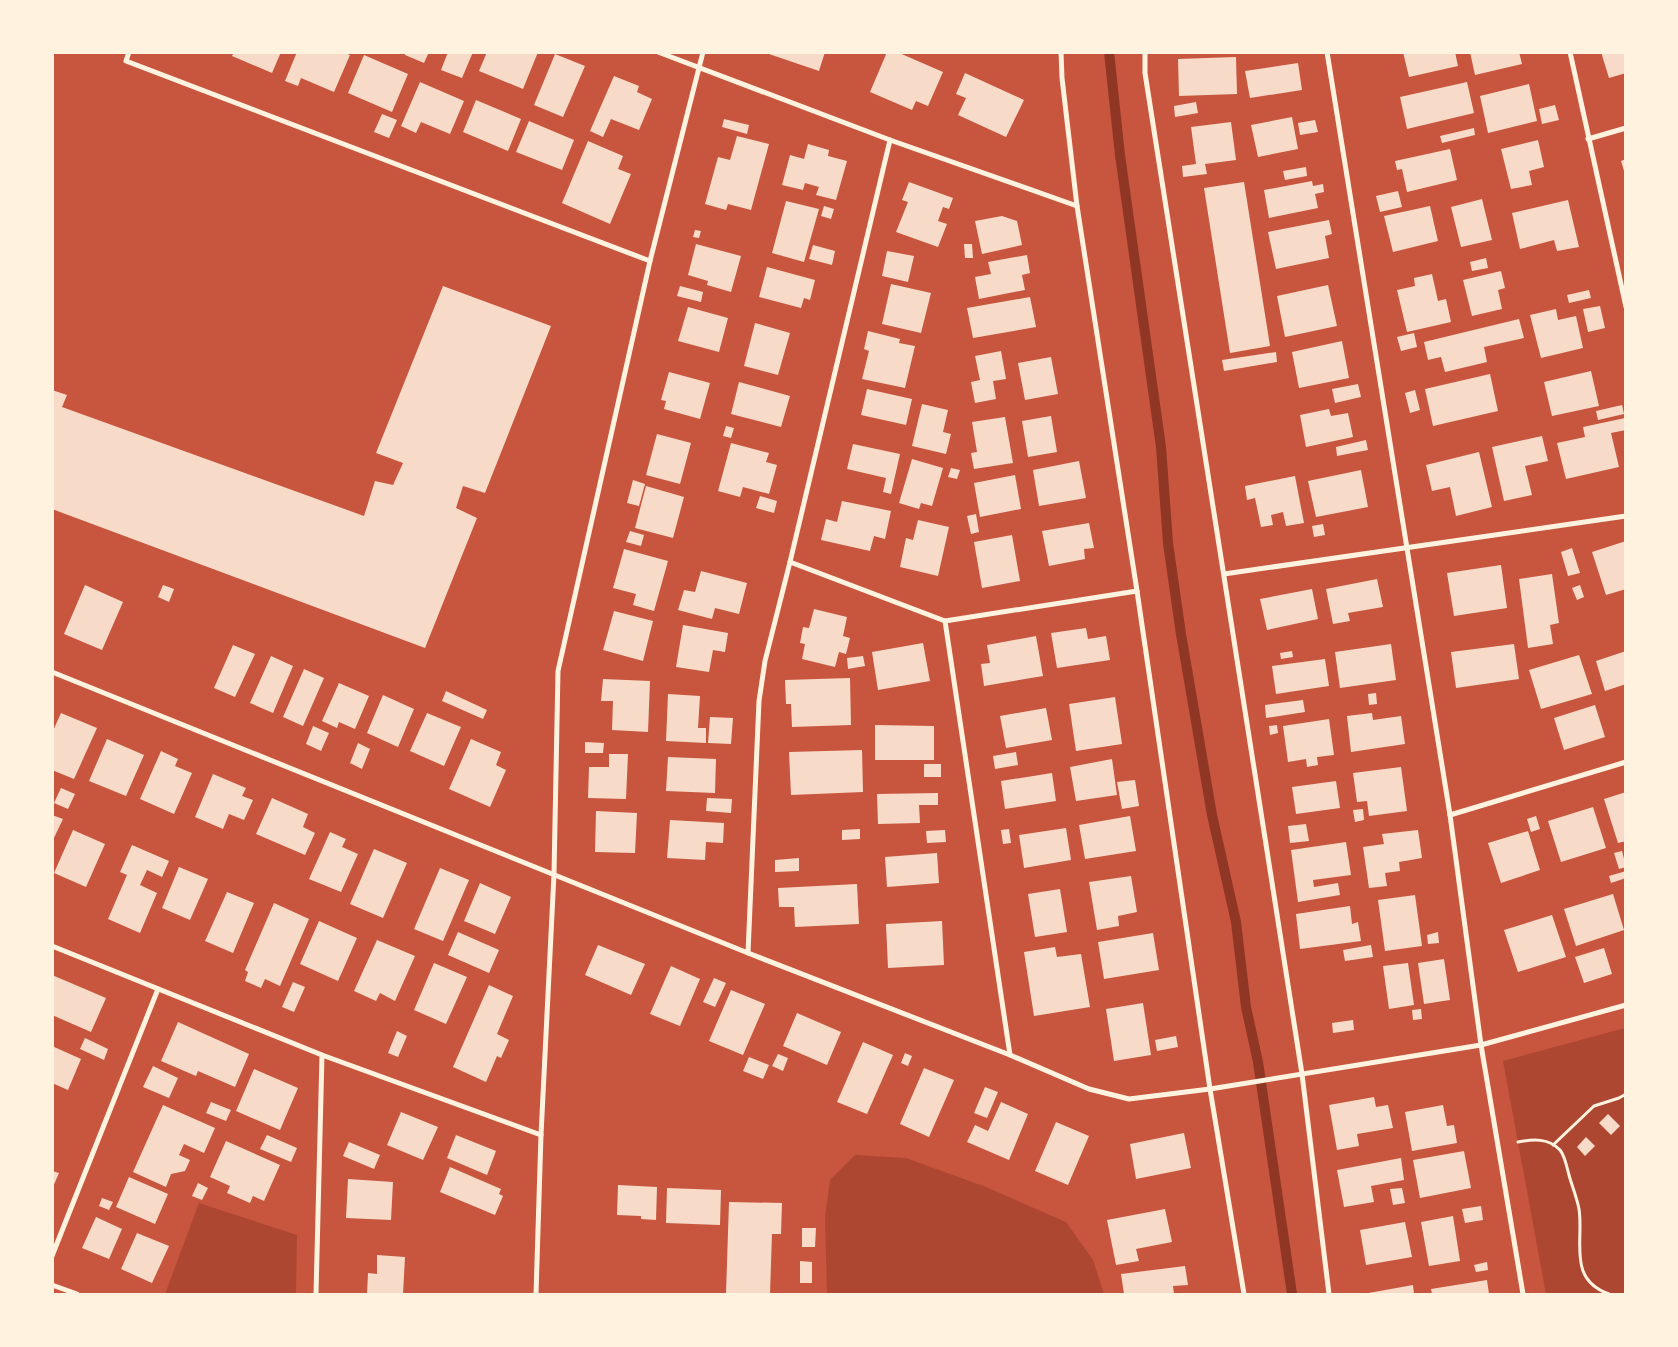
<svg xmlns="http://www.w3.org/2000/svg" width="1678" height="1347" viewBox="0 0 1678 1347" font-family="'Open Sans',sans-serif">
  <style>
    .green { fill: #ae4732 }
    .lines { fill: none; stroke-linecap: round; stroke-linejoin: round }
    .stream { stroke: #8f3625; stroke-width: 10 }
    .building { fill: #f7dbc8 }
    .path { stroke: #fff3e0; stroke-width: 3 }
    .minor { stroke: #fff3e0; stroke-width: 5 }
  </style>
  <rect width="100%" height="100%" fill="#c8553d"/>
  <g class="green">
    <polygon points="1625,1028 1625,1294 1546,1294 1503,1061"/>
    <polygon points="855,1155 906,1158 986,1187 1066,1222 1093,1260 1104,1294 827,1294 825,1217 830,1180"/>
    <polygon points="199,1203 297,1235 296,1294 165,1294"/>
  </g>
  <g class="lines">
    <polyline class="stream" points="1109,52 1120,155 1161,447 1168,543 1181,634 1212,815 1236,922 1246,1007 1258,1062 1292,1294"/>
  </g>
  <g class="building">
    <polygon points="234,52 281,52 272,73 232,56"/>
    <polygon points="297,52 343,52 350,55 334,92 301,78 298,86 285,81"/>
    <polygon points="406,52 429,52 424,63 405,55"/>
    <polygon points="448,52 473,52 462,78 441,70"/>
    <polygon points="487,52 538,52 523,89 479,71"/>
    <polygon points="763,52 825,52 819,71"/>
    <polygon points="887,52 897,52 943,72 928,106 916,101 912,110 870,92"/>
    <polygon points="1403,52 1455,52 1458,66 1409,77"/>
    <polygon points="1470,52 1519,52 1522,64 1475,75"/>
    <polygon points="1601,52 1626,52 1626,73 1609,78"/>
    <polygon points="555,54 585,66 563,117 534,105"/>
    <polygon points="364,55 408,74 392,112 348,93"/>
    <polygon points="1236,57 1237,94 1179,96 1178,59"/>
    <polygon points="1298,63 1302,90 1250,98 1245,71"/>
    <polygon points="965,73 1024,100 1006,137 958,115 966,98 956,94"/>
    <polygon points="614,76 639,86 637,92 652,99 639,130 611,119 603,137 590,131"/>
    <polygon points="420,82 464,101 450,134 421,122 416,133 401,126"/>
    <polygon points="1467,82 1474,113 1407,129 1400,97"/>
    <polygon points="1529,84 1537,121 1488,133 1480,96"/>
    <polygon points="476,100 521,119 508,151 463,132"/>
    <polygon points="1196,102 1198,113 1175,117 1174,106"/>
    <polygon points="1555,105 1559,120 1542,124 1539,109"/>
    <polygon points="382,114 397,120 389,138 374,132"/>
    <polygon points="1292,117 1298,149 1258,157 1251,125"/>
    <polygon points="724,119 749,125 747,134 722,127"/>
    <polygon points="1315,120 1318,132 1300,135 1298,123"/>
    <polygon points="529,121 574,140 562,170 516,152"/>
    <polygon points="1231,122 1236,160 1205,164 1207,174 1183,177 1182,166 1196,164 1191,127"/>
    <polygon points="1474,128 1475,135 1442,143 1440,136"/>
    <polygon points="737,136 769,144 751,210 728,204 726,210 705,204 718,157 730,160"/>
    <polygon points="1538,140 1544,167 1529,171 1532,185 1511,189 1501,149"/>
    <polygon points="588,141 623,156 618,169 631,174 610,224 562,203"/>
    <polygon points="808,144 829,150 828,156 847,161 836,200 816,195 819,187 805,183 803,190 782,185 790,155 804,159"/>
    <polygon points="1450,149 1457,180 1407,192 1402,169 1397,170 1395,161"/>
    <polygon points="1626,159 1626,174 1625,174 1621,161"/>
    <polygon points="1306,167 1307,176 1285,180 1283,171"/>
    <polygon points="1312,181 1313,186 1323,184 1324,192 1315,194 1318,208 1269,218 1264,190"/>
    <polygon points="909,182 953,198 949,209 943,207 938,221 947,224 938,247 896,232 908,202 902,200"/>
    <polygon points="1244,182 1270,346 1230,353 1204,188"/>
    <polygon points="1398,191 1402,207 1380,212 1376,196"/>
    <polygon points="1482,199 1492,240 1461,247 1451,207"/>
    <polygon points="1568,200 1579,247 1557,251 1554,240 1520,249 1512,213"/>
    <polygon points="786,201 819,209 804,262 772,253"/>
    <polygon points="824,206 834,209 831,219 821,216"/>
    <polygon points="1430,206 1438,241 1393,252 1384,216"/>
    <polygon points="1002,216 1017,221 1022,245 982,254 975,221"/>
    <polygon points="1329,220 1332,234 1325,236 1329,258 1276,269 1268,232"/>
    <polygon points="695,230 701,231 699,238 693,237"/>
    <polygon points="696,244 741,256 731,292 707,285 708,281 688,275"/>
    <polygon points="964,244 972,244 973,258 965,258"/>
    <polygon points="813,245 835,251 832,265 809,259"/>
    <polygon points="887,251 914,256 908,282 882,276"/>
    <polygon points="1027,255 1030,273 1022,275 1025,290 979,299 975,277 991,274 988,262"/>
    <polygon points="1486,258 1488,268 1472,271 1470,262"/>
    <polygon points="767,267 815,280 810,300 804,298 801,308 759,297"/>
    <polygon points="1501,271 1505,288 1498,290 1502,309 1472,316 1463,280"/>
    <polygon points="1432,274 1438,301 1446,299 1451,322 1407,332 1397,290 1415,286 1414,278"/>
    <polygon points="891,284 931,293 921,333 882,324"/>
    <polygon points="1328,285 1337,326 1285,337 1277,296"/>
    <polygon points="443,286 551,326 485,493 463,486 456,508 477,518 425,648 52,509 52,390 67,395 62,407 364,516 375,481 393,485 403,463 376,453"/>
    <polygon points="680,286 703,292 701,302 677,296"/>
    <polygon points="1589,290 1591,298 1569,303 1567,295"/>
    <polygon points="1030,297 1036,327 973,338 967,308"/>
    <polygon points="1600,306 1605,328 1588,332 1583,309"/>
    <polygon points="688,307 728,318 719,352 678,341"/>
    <polygon points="1556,309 1558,320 1576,316 1583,348 1541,358 1530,315"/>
    <polygon points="1519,319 1524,338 1484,347 1487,362 1445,372 1441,357 1428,360 1424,342"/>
    <polygon points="755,323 790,333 778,375 744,366"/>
    <polygon points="868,331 900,339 899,343 915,346 905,388 862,379 869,351 864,349"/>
    <polygon points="1414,333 1417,347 1401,351 1397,337"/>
    <polygon points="1342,341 1349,378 1299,388 1292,352"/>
    <polygon points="1001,351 1006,379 993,381 996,399 975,403 971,382 980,380 975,356"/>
    <polygon points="1276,352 1277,362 1224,371 1222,360"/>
    <polygon points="1051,357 1058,394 1025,400 1018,363"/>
    <polygon points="1591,371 1599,406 1552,416 1544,382"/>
    <polygon points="669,372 710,383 700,419 664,409 666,401 661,400"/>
    <polygon points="1490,374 1498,411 1433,426 1425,389"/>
    <polygon points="739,382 790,396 781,427 731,414"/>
    <polygon points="1358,384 1361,397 1335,403 1332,389"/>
    <polygon points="867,389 912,399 906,425 861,415"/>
    <polygon points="1415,390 1420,410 1410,413 1405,393"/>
    <polygon points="922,404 948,410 943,432 951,434 946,454 912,446"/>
    <polygon points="1622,405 1624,414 1598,420 1596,411"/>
    <polygon points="1329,409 1331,416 1348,413 1353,437 1306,447 1300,415"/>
    <polygon points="1051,416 1057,452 1028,457 1022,421"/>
    <polygon points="1005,417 1013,463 974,469 971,453 977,452 972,422"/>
    <polygon points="1625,418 1626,430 1611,433 1619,467 1566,479 1557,443 1585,437 1583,427"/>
    <polygon points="726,426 734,428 731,438 723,436"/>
    <polygon points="657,434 691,443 680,484 646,475"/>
    <polygon points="1542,436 1548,461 1525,466 1532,495 1504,501 1492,447"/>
    <polygon points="1366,440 1368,450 1337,456 1336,447"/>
    <polygon points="731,443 769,453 766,462 777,465 769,494 743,487 740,497 718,491"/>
    <polygon points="853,444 900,454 891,494 883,492 886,478 847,469"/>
    <polygon points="1479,452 1492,507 1456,516 1450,487 1432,491 1426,465"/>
    <polygon points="912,459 943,468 932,506 921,503 919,509 899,503"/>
    <polygon points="1079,461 1086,498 1039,506 1033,470"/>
    <polygon points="951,468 960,470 957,479 948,477"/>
    <polygon points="1361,470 1368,507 1316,517 1308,481"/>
    <polygon points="1015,475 1021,509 980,517 974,483"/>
    <polygon points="1295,476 1304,523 1286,526 1283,512 1271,515 1273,525 1261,527 1255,498 1247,500 1245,486"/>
    <polygon points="633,480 645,484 639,506 627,503"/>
    <polygon points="646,486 684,497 673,538 635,528"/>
    <polygon points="760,496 777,501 774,513 756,508"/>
    <polygon points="842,501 891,511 885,539 874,536 870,551 821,540 826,519 837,522"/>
    <polygon points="976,514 979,532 971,534 967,516"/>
    <polygon points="918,520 949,527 938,576 900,567 906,538 913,540"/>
    <polygon points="1089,523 1094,548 1084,549 1085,559 1049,566 1042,531"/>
    <polygon points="1323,524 1325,535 1314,537 1312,526"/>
    <polygon points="630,531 644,535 641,546 626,542"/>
    <polygon points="1012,535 1020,581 982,588 974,542"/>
    <polygon points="1626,541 1626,589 1606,595 1592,552"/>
    <polygon points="1572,548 1580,573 1568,576 1561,552"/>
    <polygon points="624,549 668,561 654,611 633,605 636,594 613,588"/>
    <polygon points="1501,565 1507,608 1454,616 1447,573"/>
    <polygon points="701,571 747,583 739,614 715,608 712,619 678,610 684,590 695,592"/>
    <polygon points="1552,574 1559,623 1550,625 1553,644 1528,648 1519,579"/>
    <polygon points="1377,579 1383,607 1348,613 1350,621 1333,624 1326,589"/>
    <polygon points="85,585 123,602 102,650 64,634"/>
    <polygon points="163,585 174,589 169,602 158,597"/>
    <polygon points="1580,585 1584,597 1577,600 1572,588"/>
    <polygon points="1312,589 1318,619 1267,630 1260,599"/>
    <polygon points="814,609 847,617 843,636 850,638 846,654 839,652 835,667 802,659 805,644 800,643 803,627 809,628"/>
    <polygon points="614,611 653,621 643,661 603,650"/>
    <polygon points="683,625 728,633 725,652 713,650 709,672 676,667"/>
    <polygon points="1086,628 1088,639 1106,636 1110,660 1057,668 1051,633"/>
    <polygon points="1036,636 1043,676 984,686 981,664 990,663 987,645"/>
    <polygon points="923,643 930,681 878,690 872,652"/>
    <polygon points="1391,644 1396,680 1340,688 1335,652"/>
    <polygon points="1514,644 1519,679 1456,688 1451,652"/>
    <polygon points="233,645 255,654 235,697 214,688"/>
    <polygon points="1292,651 1293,657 1281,659 1280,653"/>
    <polygon points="1626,651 1626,684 1605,691 1596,661"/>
    <polygon points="1579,655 1592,694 1541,709 1529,670"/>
    <polygon points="271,656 293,666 273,713 250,703"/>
    <polygon points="863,656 865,666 848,669 847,658"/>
    <polygon points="1325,659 1329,686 1276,694 1272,666"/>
    <polygon points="304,669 324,678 303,726 283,717"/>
    <polygon points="850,678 851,725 792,727 791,704 786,704 785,680"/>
    <polygon points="603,679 650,681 648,732 612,730 613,701 601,701"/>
    <polygon points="339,683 369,696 355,729 339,722 337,728 322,721"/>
    <polygon points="446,691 487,710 483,719 442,701"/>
    <polygon points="1376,693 1377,704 1369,705 1368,694"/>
    <polygon points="668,694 700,696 698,728 706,728 706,743 666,741"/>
    <polygon points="383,695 414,709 398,747 367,733"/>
    <polygon points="1115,697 1122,744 1076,751 1069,704"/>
    <polygon points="1303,700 1305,712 1266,718 1265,705"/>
    <polygon points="1595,705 1605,737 1564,750 1554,718"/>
    <polygon points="1046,708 1052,740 1006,748 1000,716"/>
    <polygon points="61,713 97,728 74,779 52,770 52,733"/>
    <polygon points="427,713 461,727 444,766 410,751"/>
    <polygon points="1372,713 1373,720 1401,716 1405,744 1351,752 1347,716"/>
    <polygon points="710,717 733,718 731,744 708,743"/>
    <polygon points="1329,719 1334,755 1317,757 1318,765 1307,767 1306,759 1288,762 1283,726"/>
    <polygon points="875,725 934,726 934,760 875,760"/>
    <polygon points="1277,725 1278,733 1270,735 1269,726"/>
    <polygon points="313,726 329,733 321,751 306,744"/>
    <polygon points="107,739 144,755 126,796 89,781"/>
    <polygon points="471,739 501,752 496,765 506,770 490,807 449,789"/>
    <polygon points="585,742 604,743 603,753 585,753"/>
    <polygon points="358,743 370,749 362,769 350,763"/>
    <polygon points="862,750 863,792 791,795 789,752"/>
    <polygon points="161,751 178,759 175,766 192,773 174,814 140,799"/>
    <polygon points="1016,752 1018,765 995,769 993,756"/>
    <polygon points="609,754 628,754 626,799 588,798 589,767 609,767"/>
    <polygon points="668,757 716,759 715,793 666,791"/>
    <polygon points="1112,759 1117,795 1076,801 1070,767"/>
    <rect x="924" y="764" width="17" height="13"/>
    <polygon points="1401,767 1407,811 1369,816 1367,801 1357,802 1353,773"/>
    <polygon points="1052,773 1056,801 1005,809 1001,781"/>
    <polygon points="213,774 246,788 242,796 253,800 244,820 229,814 223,829 195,817"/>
    <polygon points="1135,780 1139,806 1122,809 1117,782"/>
    <polygon points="1336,781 1340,808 1296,814 1292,787"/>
    <polygon points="61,788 75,794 68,809 54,803"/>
    <polygon points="1626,792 1626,841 1618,843 1604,799"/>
    <polygon points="938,793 938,805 919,805 920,823 878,824 877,794"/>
    <polygon points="272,798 308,814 303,827 315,833 305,855 256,834"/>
    <polygon points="707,798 732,799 731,813 706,811"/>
    <polygon points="1593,807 1606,848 1561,862 1548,821"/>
    <polygon points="1363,809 1364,820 1355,822 1353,810"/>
    <polygon points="596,811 637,813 635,853 595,852"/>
    <polygon points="52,815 63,819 52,842"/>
    <polygon points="1130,816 1136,851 1085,859 1079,825"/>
    <polygon points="1536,816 1540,829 1531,832 1527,819"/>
    <polygon points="670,820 724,823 723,843 706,842 705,860 667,858"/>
    <polygon points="1306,824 1309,841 1290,843 1288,826"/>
    <polygon points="1066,828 1071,860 1024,868 1019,835"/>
    <polygon points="860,829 860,839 842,840 842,830"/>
    <polygon points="1009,829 1011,843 1003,844 1001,830"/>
    <polygon points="73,830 105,844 86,887 54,873"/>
    <polygon points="945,830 946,842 927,843 926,831"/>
    <polygon points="1418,830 1422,858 1399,862 1400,871 1385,873 1387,886 1369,888 1363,847 1384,844 1382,834"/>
    <polygon points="1528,831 1540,870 1501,883 1488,843"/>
    <polygon points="330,832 346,839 342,847 358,854 341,892 309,879"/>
    <polygon points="1346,842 1351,875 1313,880 1314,887 1338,883 1340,895 1298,902 1291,850"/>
    <polygon points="132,845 169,861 162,877 147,870 140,885 157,893 140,933 108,919 127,875 120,872"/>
    <polygon points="374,849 407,863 383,918 350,904"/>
    <polygon points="1622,851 1626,867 1619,869 1614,853"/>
    <polygon points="937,853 939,883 887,887 885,857"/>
    <polygon points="799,858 799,871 775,872 775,860"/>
    <polygon points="179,867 208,879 190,920 162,908"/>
    <polygon points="440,868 469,880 443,941 414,929"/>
    <polygon points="1626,871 1626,878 1611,883 1609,876"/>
    <polygon points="1131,876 1137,912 1118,916 1119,926 1097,930 1089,882"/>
    <polygon points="480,883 511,897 495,934 464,921"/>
    <polygon points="857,884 859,924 795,927 794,907 779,907 778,888"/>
    <polygon points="1060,889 1067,932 1035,937 1028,894"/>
    <polygon points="227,892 254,903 233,953 205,941"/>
    <polygon points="1613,894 1624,930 1576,946 1564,909"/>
    <polygon points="1415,895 1422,946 1385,951 1378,900"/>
    <polygon points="274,903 309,919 280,986 265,979 261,988 245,981 248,972 245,970"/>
    <polygon points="1350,906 1352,924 1358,922 1361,941 1300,949 1296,914"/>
    <polygon points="1552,915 1566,957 1518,972 1504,930"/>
    <polygon points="319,921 357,938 338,981 300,964"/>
    <polygon points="942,921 944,965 888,968 886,924"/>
    <polygon points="458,932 499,950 489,973 448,955"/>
    <polygon points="1438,932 1439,943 1428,944 1427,935"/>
    <polygon points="1153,933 1159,970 1104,979 1098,942"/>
    <polygon points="377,940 415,956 395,1001 380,993 376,1001 354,991"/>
    <polygon points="598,945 645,964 631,995 585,975"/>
    <polygon points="1371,945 1373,957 1345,961 1343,950"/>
    <polygon points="1055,947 1057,957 1081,954 1090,1007 1034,1016 1024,952"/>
    <polygon points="1604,948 1612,974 1584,983 1575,957"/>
    <polygon points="1444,959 1450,1000 1424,1004 1418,963"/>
    <polygon points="434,963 467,977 446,1024 414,1010"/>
    <polygon points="1408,963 1414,1005 1389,1009 1383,966"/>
    <polygon points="671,966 700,979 680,1026 650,1014"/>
    <polygon points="52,975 106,998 91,1032 52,1015"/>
    <polygon points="714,978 726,983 715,1007 703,1002"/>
    <polygon points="293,982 305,987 294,1012 282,1007"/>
    <polygon points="489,985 513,996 497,1034 509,1040 501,1058 497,1056 486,1082 453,1067"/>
    <polygon points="731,990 765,1004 743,1055 709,1041"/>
    <polygon points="1143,1003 1151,1055 1114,1061 1106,1009"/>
    <polygon points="1421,1009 1422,1019 1413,1020 1412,1010"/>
    <polygon points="797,1013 841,1032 827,1065 783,1046"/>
    <polygon points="1353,1020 1354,1030 1333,1033 1332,1023"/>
    <polygon points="178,1022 249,1054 235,1087 198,1071 196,1076 161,1061"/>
    <polygon points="397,1031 407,1036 398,1057 388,1053"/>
    <polygon points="1176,1036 1178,1047 1157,1051 1155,1040"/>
    <polygon points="85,1038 108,1049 104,1060 80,1049"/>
    <polygon points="863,1042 893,1055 867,1114 837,1102"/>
    <polygon points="52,1046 81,1059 68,1090 52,1083"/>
    <polygon points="905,1053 912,1056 908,1066 901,1063"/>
    <polygon points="778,1054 788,1058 783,1071 772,1066"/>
    <polygon points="749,1057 769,1065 763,1079 743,1071"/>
    <polygon points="153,1066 178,1078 169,1098 143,1087"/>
    <polygon points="924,1068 954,1080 929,1137 900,1124"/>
    <polygon points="254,1069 298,1088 280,1130 236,1111"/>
    <polygon points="985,1087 998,1092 987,1118 974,1113"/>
    <polygon points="1374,1097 1376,1107 1388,1105 1393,1128 1357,1134 1359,1146 1337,1150 1329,1105"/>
    <polygon points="211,1102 231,1110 226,1121 206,1113"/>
    <polygon points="1001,1102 1028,1114 1009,1160 967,1142 975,1125 988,1131"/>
    <polygon points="163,1105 215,1128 204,1153 184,1144 179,1155 190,1160 185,1171 171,1174 166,1187 133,1172"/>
    <polygon points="1443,1105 1447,1126 1454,1125 1457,1143 1412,1151 1405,1112"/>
    <polygon points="401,1112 438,1127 423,1160 387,1145"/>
    <polygon points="1608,1114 1620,1126 1611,1135 1599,1123"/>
    <polygon points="1056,1122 1089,1136 1068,1185 1035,1171"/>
    <polygon points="1184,1133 1191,1168 1136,1179 1130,1144"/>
    <polygon points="267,1135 297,1148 291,1162 260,1149"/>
    <polygon points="456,1135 496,1151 487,1175 447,1158"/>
    <polygon points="1586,1137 1595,1146 1585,1156 1577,1147"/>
    <polygon points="226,1141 280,1165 264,1201 253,1196 250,1203 227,1193 230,1186 210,1177"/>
    <polygon points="349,1142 380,1155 374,1169 343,1156"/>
    <polygon points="1464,1151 1471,1188 1420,1198 1413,1160"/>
    <polygon points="1401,1158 1404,1180 1371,1186 1374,1202 1344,1207 1337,1170"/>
    <polygon points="450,1167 501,1189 499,1194 503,1196 495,1215 440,1192"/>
    <polygon points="52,1171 59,1173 52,1189"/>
    <polygon points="129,1177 168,1194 155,1224 116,1207"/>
    <polygon points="348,1179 393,1182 391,1220 346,1218"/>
    <polygon points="198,1183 208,1188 202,1200 192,1196"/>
    <polygon points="618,1185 657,1187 656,1220 641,1219 641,1216 617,1215"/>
    <polygon points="667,1188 721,1190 720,1225 666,1223"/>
    <polygon points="1402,1188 1405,1203 1393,1205 1390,1189"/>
    <polygon points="102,1198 113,1202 109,1210 99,1206"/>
    <polygon points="729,1202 782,1203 781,1234 772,1234 770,1294 726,1293"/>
    <polygon points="1481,1206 1483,1220 1465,1223 1462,1209"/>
    <polygon points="1165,1209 1172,1242 1136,1249 1139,1261 1116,1265 1107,1220"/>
    <polygon points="1453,1216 1460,1261 1429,1266 1421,1222"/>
    <polygon points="96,1217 122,1229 109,1259 82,1248"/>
    <polygon points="1405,1222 1412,1257 1366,1265 1360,1230"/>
    <polygon points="802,1228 816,1228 815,1247 802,1247"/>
    <polygon points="137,1233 169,1246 152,1283 121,1269"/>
    <polygon points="377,1255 405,1257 403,1294 367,1294 368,1273 377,1274"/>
    <polygon points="800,1261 812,1262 812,1283 800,1283"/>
    <polygon points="1487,1262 1488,1270 1476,1272 1474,1265"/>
    <polygon points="1185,1266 1188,1285 1173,1286 1174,1294 1124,1294 1121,1274"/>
    <polygon points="1487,1280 1489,1294 1432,1294 1431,1289"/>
    <polygon points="1413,1285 1414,1294 1363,1294"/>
  </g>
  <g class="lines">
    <g class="path">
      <path d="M1518,1142c15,-3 31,-4 42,8 5,6 7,18 9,25 3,11 8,23 10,34 5,32 -12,70 30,85"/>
      <polyline points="1553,1145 1594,1106 1619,1098 1626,1094"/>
    </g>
    <g class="minor">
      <polyline points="129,52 126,61 650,261"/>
      <polyline points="658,52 890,140 1077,206"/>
      <polyline points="1061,52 1062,78 1077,206 1137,591 1210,1089 1244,1294"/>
      <polyline points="1145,52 1145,73 1302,1074 1329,1294"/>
      <polyline points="1327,52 1450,815 1481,1045 1523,1294"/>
      <polyline points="1570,52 1626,307"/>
      <polyline points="1588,139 1626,128"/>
      <polyline points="790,562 945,621 1137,591"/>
      <polyline points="1224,574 1626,516"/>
      <polyline points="945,621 1010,1055"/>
      <polyline points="52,672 748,953 1010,1055 1089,1089 1129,1099 1210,1089 1481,1045 1626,1005"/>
      <polyline points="1450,815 1626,762"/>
      <polyline points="52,946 322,1055 541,1135"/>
      <polyline points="748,953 759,701 765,661 790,562 890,140"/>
      <polyline points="52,1256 158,989"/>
      <polyline points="52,1285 77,1294"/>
      <polyline points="316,1294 322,1055"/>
      <polyline points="536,1294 541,1135 554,874 558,671 650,261 703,52"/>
    </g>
  </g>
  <rect width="1678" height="1347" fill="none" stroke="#fff3e0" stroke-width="108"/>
</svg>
